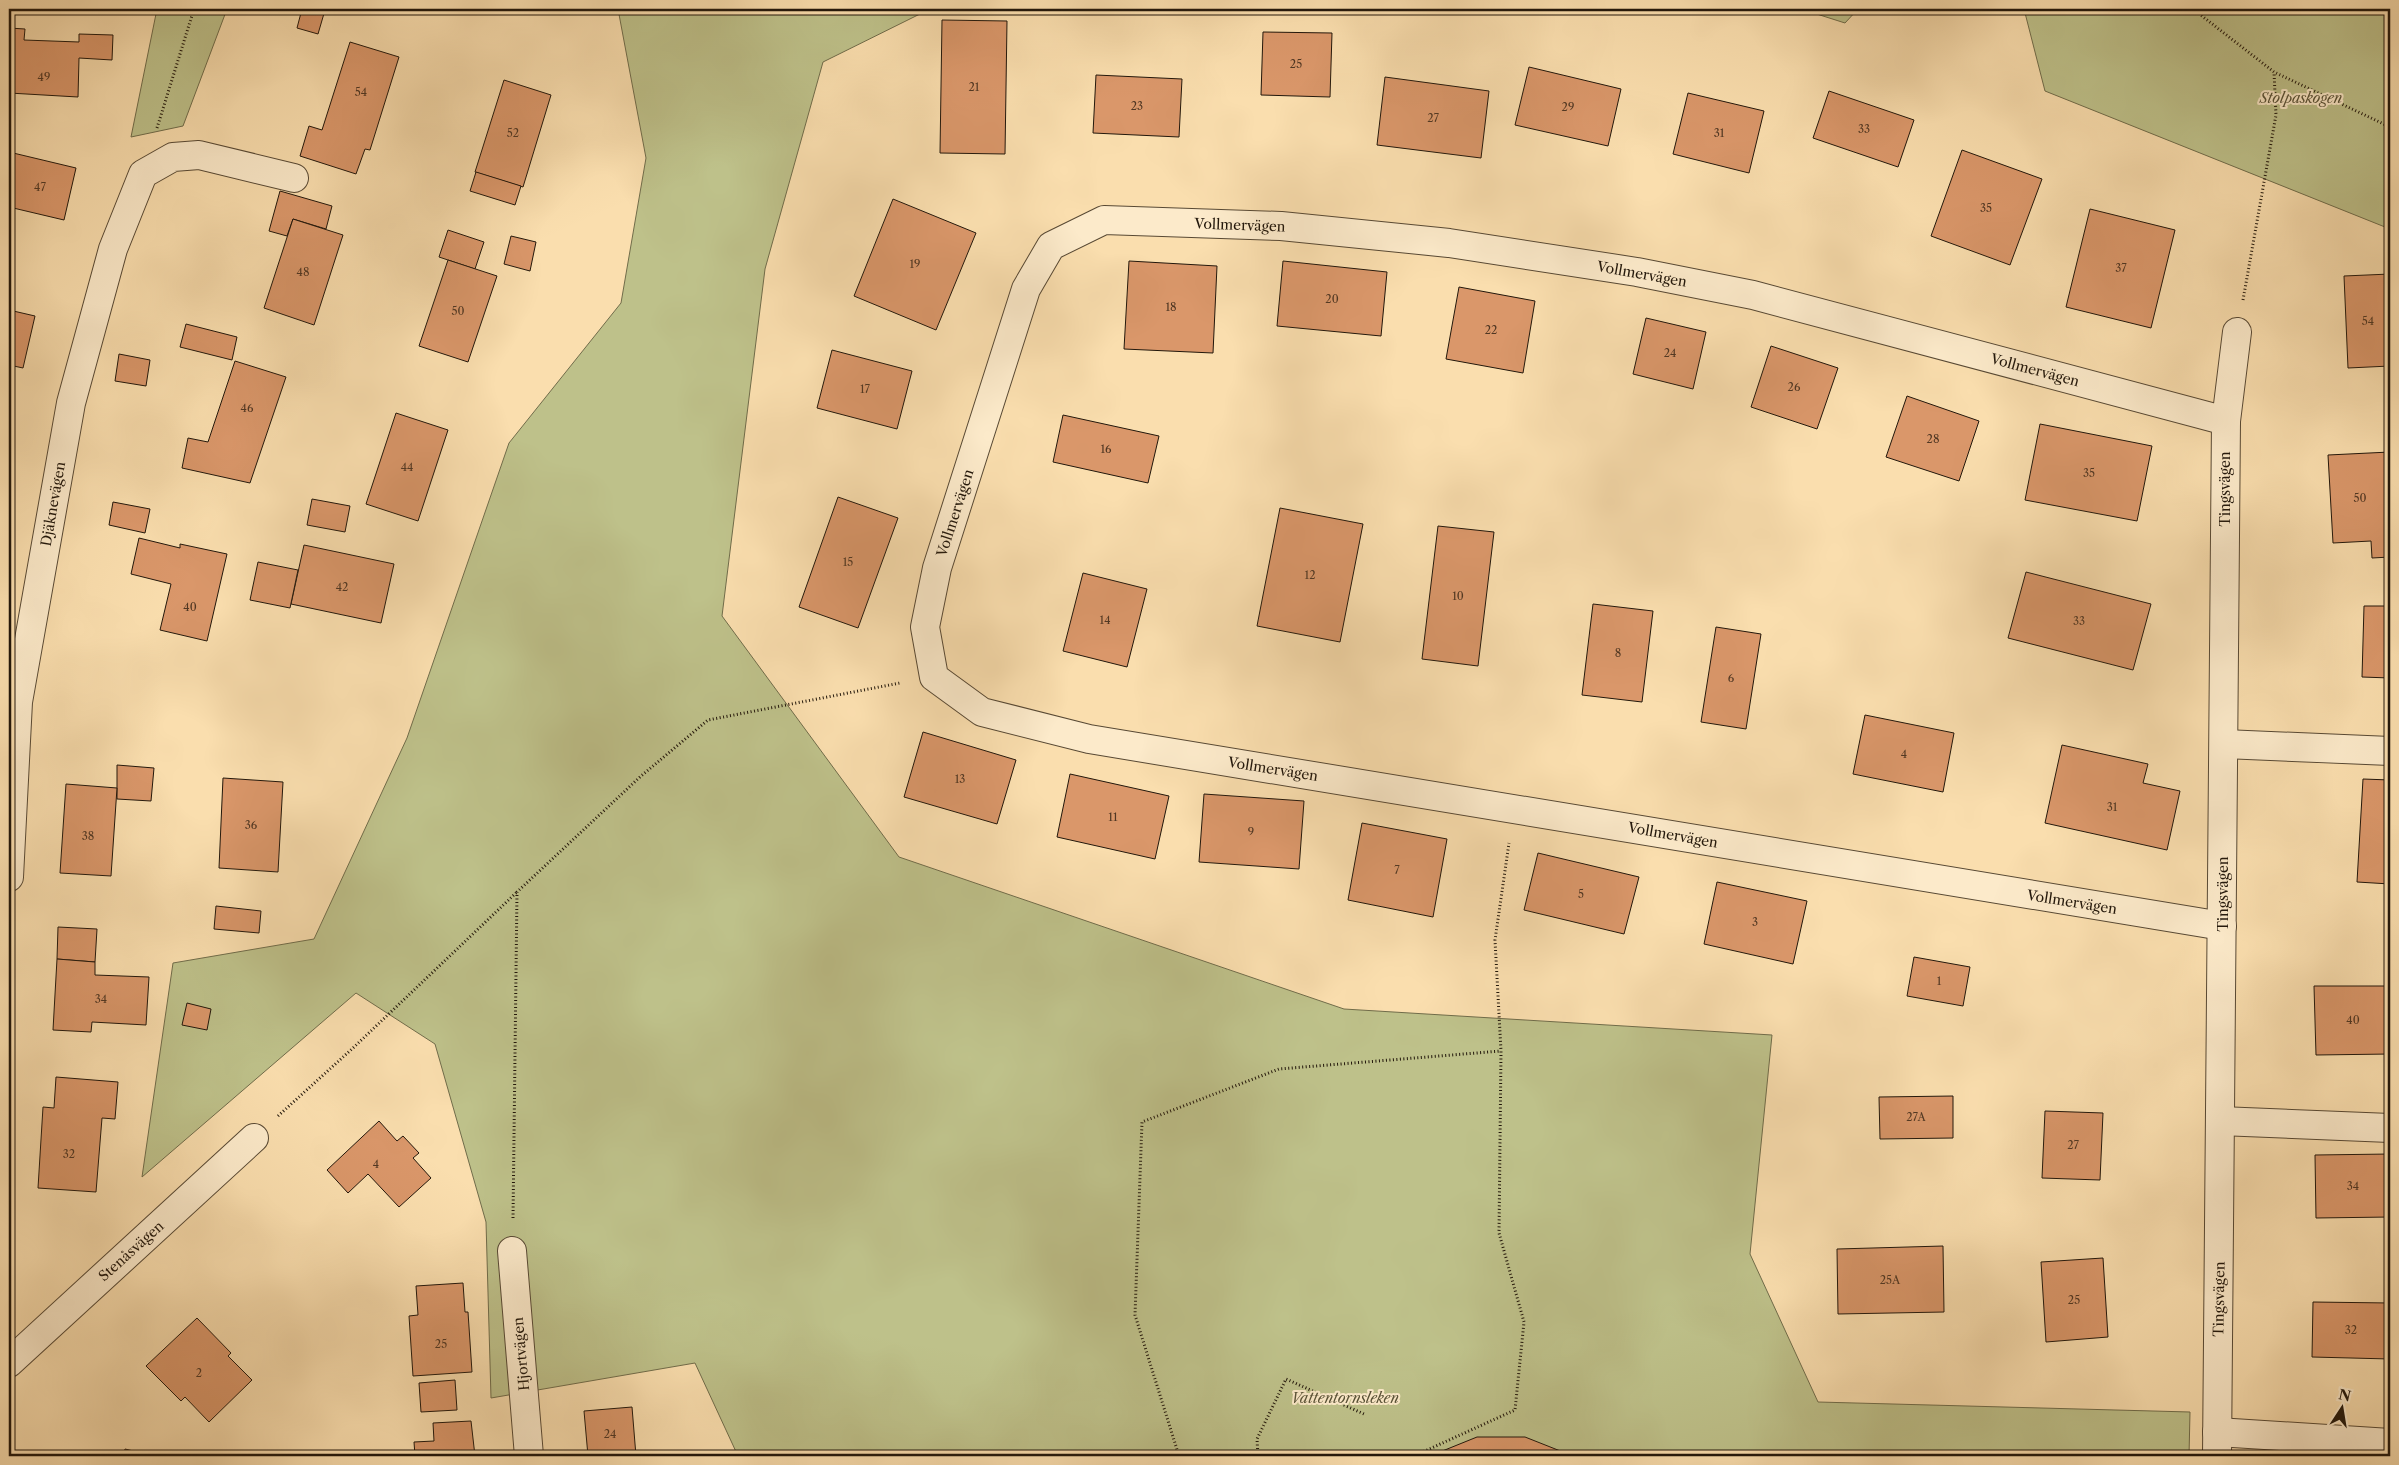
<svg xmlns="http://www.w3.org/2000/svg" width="2399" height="1465" viewBox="0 0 2399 1465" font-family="'Libre Caslon Text',serif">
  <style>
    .green { fill: #bec18a; stroke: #706c4a }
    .building { fill: #da976a; stroke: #22170b }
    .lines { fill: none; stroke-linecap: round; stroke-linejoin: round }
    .minor-casing { stroke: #584934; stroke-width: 30 }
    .path { stroke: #22170b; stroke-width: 3; stroke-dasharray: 1 2.5; stroke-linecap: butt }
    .minor { stroke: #fceaca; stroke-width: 28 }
    .labels { text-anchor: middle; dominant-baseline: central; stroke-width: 4; stroke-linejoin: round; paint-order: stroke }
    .number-label { font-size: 11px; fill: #503723 }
    .park-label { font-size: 14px; font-style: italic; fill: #595237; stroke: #fceaca }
    .street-label { font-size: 14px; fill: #22170b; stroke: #fceaca }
  </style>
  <rect width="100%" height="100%" fill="#fadeae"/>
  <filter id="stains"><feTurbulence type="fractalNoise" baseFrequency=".004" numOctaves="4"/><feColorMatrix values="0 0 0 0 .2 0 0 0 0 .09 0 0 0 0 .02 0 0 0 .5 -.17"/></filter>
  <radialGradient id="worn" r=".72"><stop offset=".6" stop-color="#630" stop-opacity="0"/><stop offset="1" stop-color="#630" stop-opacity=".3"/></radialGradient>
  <g class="green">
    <polygon points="157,9 227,9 183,126 131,137"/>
    <polygon points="618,9 930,9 823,62 765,269 722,616 899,857 1344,1009 1772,1035 1750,1254 1818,1402 2190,1412 2189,1456 738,1456 695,1363 491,1398 486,1222 435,1044 356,993 142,1177 173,963 314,939 407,738 509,443 621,303 646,158"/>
    <polygon points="1801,9 1858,9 1845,23"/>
    <polygon points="2024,9 2390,9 2390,229 2045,91"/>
  </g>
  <g class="building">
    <polygon points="302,9 325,10 318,34 297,28"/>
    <polygon points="942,20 1007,21 1005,154 940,153"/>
    <polygon points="9,28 25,29 24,40 79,42 79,34 113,35 112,60 79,58 78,97 9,93"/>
    <polygon points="1263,32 1332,33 1330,97 1261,95"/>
    <polygon points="350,42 399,57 370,150 365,149 356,174 300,156 309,126 322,130"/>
    <polygon points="1529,67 1621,89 1608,146 1515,125"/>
    <polygon points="1096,75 1182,79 1179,137 1093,133"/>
    <polygon points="1385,77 1489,91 1481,158 1377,145"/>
    <polygon points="504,80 551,95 523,187 475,172"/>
    <polygon points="1829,91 1914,120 1898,167 1813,138"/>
    <polygon points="1688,93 1764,111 1749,173 1673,154"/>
    <polygon points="1962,150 2042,179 2010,265 1931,236"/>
    <polygon points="9,152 76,168 64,220 9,207"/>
    <polygon points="476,172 521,186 515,205 470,191"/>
    <polygon points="280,191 332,206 326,229 293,219 287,236 269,231"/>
    <polygon points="893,199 976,233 936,330 854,296"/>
    <polygon points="2090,209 2175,230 2151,328 2066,307"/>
    <polygon points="293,219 343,235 314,325 264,308"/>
    <polygon points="448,230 484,242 475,269 439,257"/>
    <polygon points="511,236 536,242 530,271 504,264"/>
    <polygon points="448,260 497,276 468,362 419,346"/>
    <polygon points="1129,261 1217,266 1213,353 1124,349"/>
    <polygon points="1283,261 1387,272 1381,336 1277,326"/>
    <polygon points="2390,274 2390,366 2348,368 2344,276"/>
    <polygon points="1459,287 1535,301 1523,373 1446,359"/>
    <polygon points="9,310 35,316 23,368 9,365"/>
    <polygon points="1646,318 1706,332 1693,389 1633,374"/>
    <polygon points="186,324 237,337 232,360 180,347"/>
    <polygon points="1771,346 1838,368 1817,429 1751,407"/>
    <polygon points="832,350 912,371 897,429 817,408"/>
    <polygon points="119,354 150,360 146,386 115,381"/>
    <polygon points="235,361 286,377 250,483 182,468 188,438 208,442"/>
    <polygon points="1907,396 1979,421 1959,481 1886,457"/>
    <polygon points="396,413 448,430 418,521 366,504"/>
    <polygon points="1063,415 1159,436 1148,483 1053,462"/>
    <polygon points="2040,424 2152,446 2137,521 2025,500"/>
    <polygon points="2390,452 2390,557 2372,558 2371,541 2333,543 2328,455"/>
    <polygon points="838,497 898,518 858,628 799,607"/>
    <polygon points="312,499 350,506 345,532 307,525"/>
    <polygon points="113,502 150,509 145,533 109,525"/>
    <polygon points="1280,508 1363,524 1340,642 1257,626"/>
    <polygon points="1438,526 1494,532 1478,666 1422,659"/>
    <polygon points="139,538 180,548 180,544 227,554 207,641 160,630 171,584 131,574"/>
    <polygon points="304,545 394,564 381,623 291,604"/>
    <polygon points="258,562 298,570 290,608 250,600"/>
    <polygon points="2026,572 2151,604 2133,670 2008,638"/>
    <polygon points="1083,573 1147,589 1127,667 1063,651"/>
    <polygon points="1593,604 1653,611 1642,702 1582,695"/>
    <polygon points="2364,606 2390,606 2390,678 2362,677"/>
    <polygon points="1716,627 1761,634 1746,729 1701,722"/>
    <polygon points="1865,715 1954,733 1943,792 1853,774"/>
    <polygon points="923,732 1016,760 997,824 904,797"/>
    <polygon points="2062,745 2148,764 2143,783 2180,791 2167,850 2045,823"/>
    <polygon points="117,765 154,768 151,801 117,799"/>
    <polygon points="1070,774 1169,796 1155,859 1057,837"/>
    <polygon points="223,778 283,782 278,872 219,868"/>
    <polygon points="2363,779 2390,780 2390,884 2357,882"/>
    <polygon points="66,784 117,788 111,876 60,873"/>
    <polygon points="1204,794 1304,801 1299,869 1199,862"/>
    <polygon points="1362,823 1447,839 1433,917 1348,900"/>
    <polygon points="1538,853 1639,877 1624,934 1524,910"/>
    <polygon points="1717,882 1807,901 1793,964 1704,944"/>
    <polygon points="216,906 261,911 259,933 214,929"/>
    <polygon points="58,927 97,929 95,962 57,959"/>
    <polygon points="1914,957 1970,967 1963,1006 1907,996"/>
    <polygon points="57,959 95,962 95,975 149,977 146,1025 92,1022 91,1032 53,1030"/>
    <polygon points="2314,986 2390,986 2390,1054 2316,1055"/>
    <polygon points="187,1003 211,1009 207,1030 182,1025"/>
    <polygon points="56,1077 118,1082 115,1119 102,1118 96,1192 38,1188 43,1107 54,1108"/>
    <polygon points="1953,1096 1953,1138 1880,1139 1879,1097"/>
    <polygon points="2045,1111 2103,1113 2100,1180 2042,1178"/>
    <polygon points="379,1121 397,1141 403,1136 419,1153 413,1158 431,1178 399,1207 368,1174 348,1193 327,1170"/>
    <polygon points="2390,1154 2390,1217 2316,1218 2315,1155"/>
    <polygon points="1943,1246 1944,1312 1838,1314 1837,1249"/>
    <polygon points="2103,1258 2108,1337 2046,1342 2041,1262"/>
    <polygon points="463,1283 465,1312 468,1312 472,1372 413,1376 409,1316 418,1315 416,1286"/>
    <polygon points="2313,1302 2390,1303 2390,1359 2312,1357"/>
    <polygon points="197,1318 231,1353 228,1356 252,1380 209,1422 185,1397 181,1401 146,1366"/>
    <polygon points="455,1380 457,1410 421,1412 419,1383"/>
    <polygon points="632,1407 636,1456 588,1456 584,1411"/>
    <polygon points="471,1421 475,1456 415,1456 414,1442 434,1441 433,1423"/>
    <polygon points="1477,1437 1525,1437 1573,1456 1430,1456"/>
    <polygon points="125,1449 146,1454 145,1456 123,1456"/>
  </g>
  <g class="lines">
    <defs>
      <g id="minor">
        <polyline points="2224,744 2390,751"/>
        <polyline points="9,877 18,702 71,403 113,249 143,174 173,157 199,155 294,178"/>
        <polyline points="2222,926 1089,739 982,712 934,677 925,627 937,568 1026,289 1051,246 1104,220 1281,226 1449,243 1637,272 1753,295 2226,421"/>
        <polyline points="2220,1121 2390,1128"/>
        <polyline points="512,1251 529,1456"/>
        <polyline points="9,1363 254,1138"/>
        <polyline points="2217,1432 2390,1443"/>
        <polyline points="2217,1456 2226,421 2237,332"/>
      </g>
    </defs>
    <use href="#minor" class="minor-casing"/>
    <g class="path">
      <polyline points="2193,9 2274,72 2390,127"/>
      <polyline points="157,128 194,9"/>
      <polyline points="2243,300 2276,115 2274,72"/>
      <polyline points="278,1116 353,1048 517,892"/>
      <polyline points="513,1218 517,892 641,776 708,720 900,683"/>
      <polyline points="1179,1456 1135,1315 1142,1122 1279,1069 1501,1051"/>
      <polyline points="1258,1456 1257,1439 1286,1379 1364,1414"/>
      <polyline points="1414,1456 1515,1410 1524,1322 1499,1233 1501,1051 1495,940 1509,843"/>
    </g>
    <use href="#minor" class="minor"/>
  </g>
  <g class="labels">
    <g class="number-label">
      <text x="1296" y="64">25</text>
      <text x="44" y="77">49</text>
      <text x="974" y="87">21</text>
      <text x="361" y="92">54</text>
      <text x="1137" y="106">23</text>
      <text x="1568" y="107">29</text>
      <text x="1433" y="118">27</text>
      <text x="1864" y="129">33</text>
      <text x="513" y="133">52</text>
      <text x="1719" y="133">31</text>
      <text x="40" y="187">47</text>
      <text x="1986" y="208">35</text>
      <text x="915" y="264">19</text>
      <text x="2121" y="268">37</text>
      <text x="303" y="272">48</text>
      <text x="1332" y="299">20</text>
      <text x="1171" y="307">18</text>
      <text x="458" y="311">50</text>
      <text x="2368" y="321">54</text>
      <text x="1491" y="330">22</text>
      <text x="1670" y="353">24</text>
      <text x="1794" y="387">26</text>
      <text x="865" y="389">17</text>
      <text x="247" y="408">46</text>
      <text x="1933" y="439">28</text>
      <text x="1106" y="449">16</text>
      <text x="407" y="467">44</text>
      <text x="2089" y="473">35</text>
      <text x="2360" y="498">50</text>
      <text x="848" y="562">15</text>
      <text x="1310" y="575">12</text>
      <text x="342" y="587">42</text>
      <text x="1458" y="596">10</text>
      <text x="190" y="607">40</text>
      <text x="1105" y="620">14</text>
      <text x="2079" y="621">33</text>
      <text x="1618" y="653">8</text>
      <text x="1731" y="678">6</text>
      <text x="1904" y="754">4</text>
      <text x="960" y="779">13</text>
      <text x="2112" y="807">31</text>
      <text x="1113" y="817">11</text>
      <text x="251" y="825">36</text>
      <text x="1251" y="832">9</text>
      <text x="88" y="836">38</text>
      <text x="1397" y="870">7</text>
      <text x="1581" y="894">5</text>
      <text x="1755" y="922">3</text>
      <text x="1939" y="981">1</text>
      <text x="101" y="999">34</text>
      <text x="2353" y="1020">40</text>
      <text x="1916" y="1117">27A</text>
      <text x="2073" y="1145">27</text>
      <text x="69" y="1154">32</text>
      <text x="376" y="1164">4</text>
      <text x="2353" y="1186">34</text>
      <text x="1890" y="1280">25A</text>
      <text x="2074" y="1300">25</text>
      <text x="2351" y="1330">32</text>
      <text x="441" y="1344">25</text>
      <text x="199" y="1373">2</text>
      <text x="610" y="1434">24</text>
    </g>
    <g class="park-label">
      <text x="2301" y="98">Stolpaskogen</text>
      <text x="1345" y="1398">Vattentornsleken</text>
    </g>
    <g class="street-label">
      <text transform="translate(1240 225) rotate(2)">Vollmervägen</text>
      <text transform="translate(1642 274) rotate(10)">Vollmervägen</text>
      <text transform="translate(2035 370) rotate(15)">Vollmervägen</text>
      <text transform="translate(2225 489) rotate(-90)">Tingsvägen</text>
      <text transform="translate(53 504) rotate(-80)">Djäknevägen</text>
      <text transform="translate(955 513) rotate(-72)">Vollmervägen</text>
      <text transform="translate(1273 769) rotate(9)">Vollmervägen</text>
      <text transform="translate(1673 835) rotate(10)">Vollmervägen</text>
      <text transform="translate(2223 894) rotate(-90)">Tingsvägen</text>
      <text transform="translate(2072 902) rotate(9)">Vollmervägen</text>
      <text transform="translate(131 1251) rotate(-42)">Stenåsvägen</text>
      <text transform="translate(2219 1299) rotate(-89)">Tingsvägen</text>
      <text transform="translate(521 1354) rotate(-95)">Hjortvägen</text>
    </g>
  </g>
  <rect width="2399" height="1465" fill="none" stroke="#fadeae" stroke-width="30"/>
  <rect x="10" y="10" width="2379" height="1445" fill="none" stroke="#22170b" stroke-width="2.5"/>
  <rect x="15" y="15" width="2369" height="1435" fill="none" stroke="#22170b"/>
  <g transform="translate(2342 1408) rotate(12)" stroke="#fceaca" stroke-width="4" paint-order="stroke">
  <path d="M0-4L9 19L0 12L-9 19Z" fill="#22170b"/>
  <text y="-8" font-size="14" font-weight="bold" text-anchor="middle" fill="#22170b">N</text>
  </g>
  <rect width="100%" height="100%" filter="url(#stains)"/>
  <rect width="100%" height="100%" fill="url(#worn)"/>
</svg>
